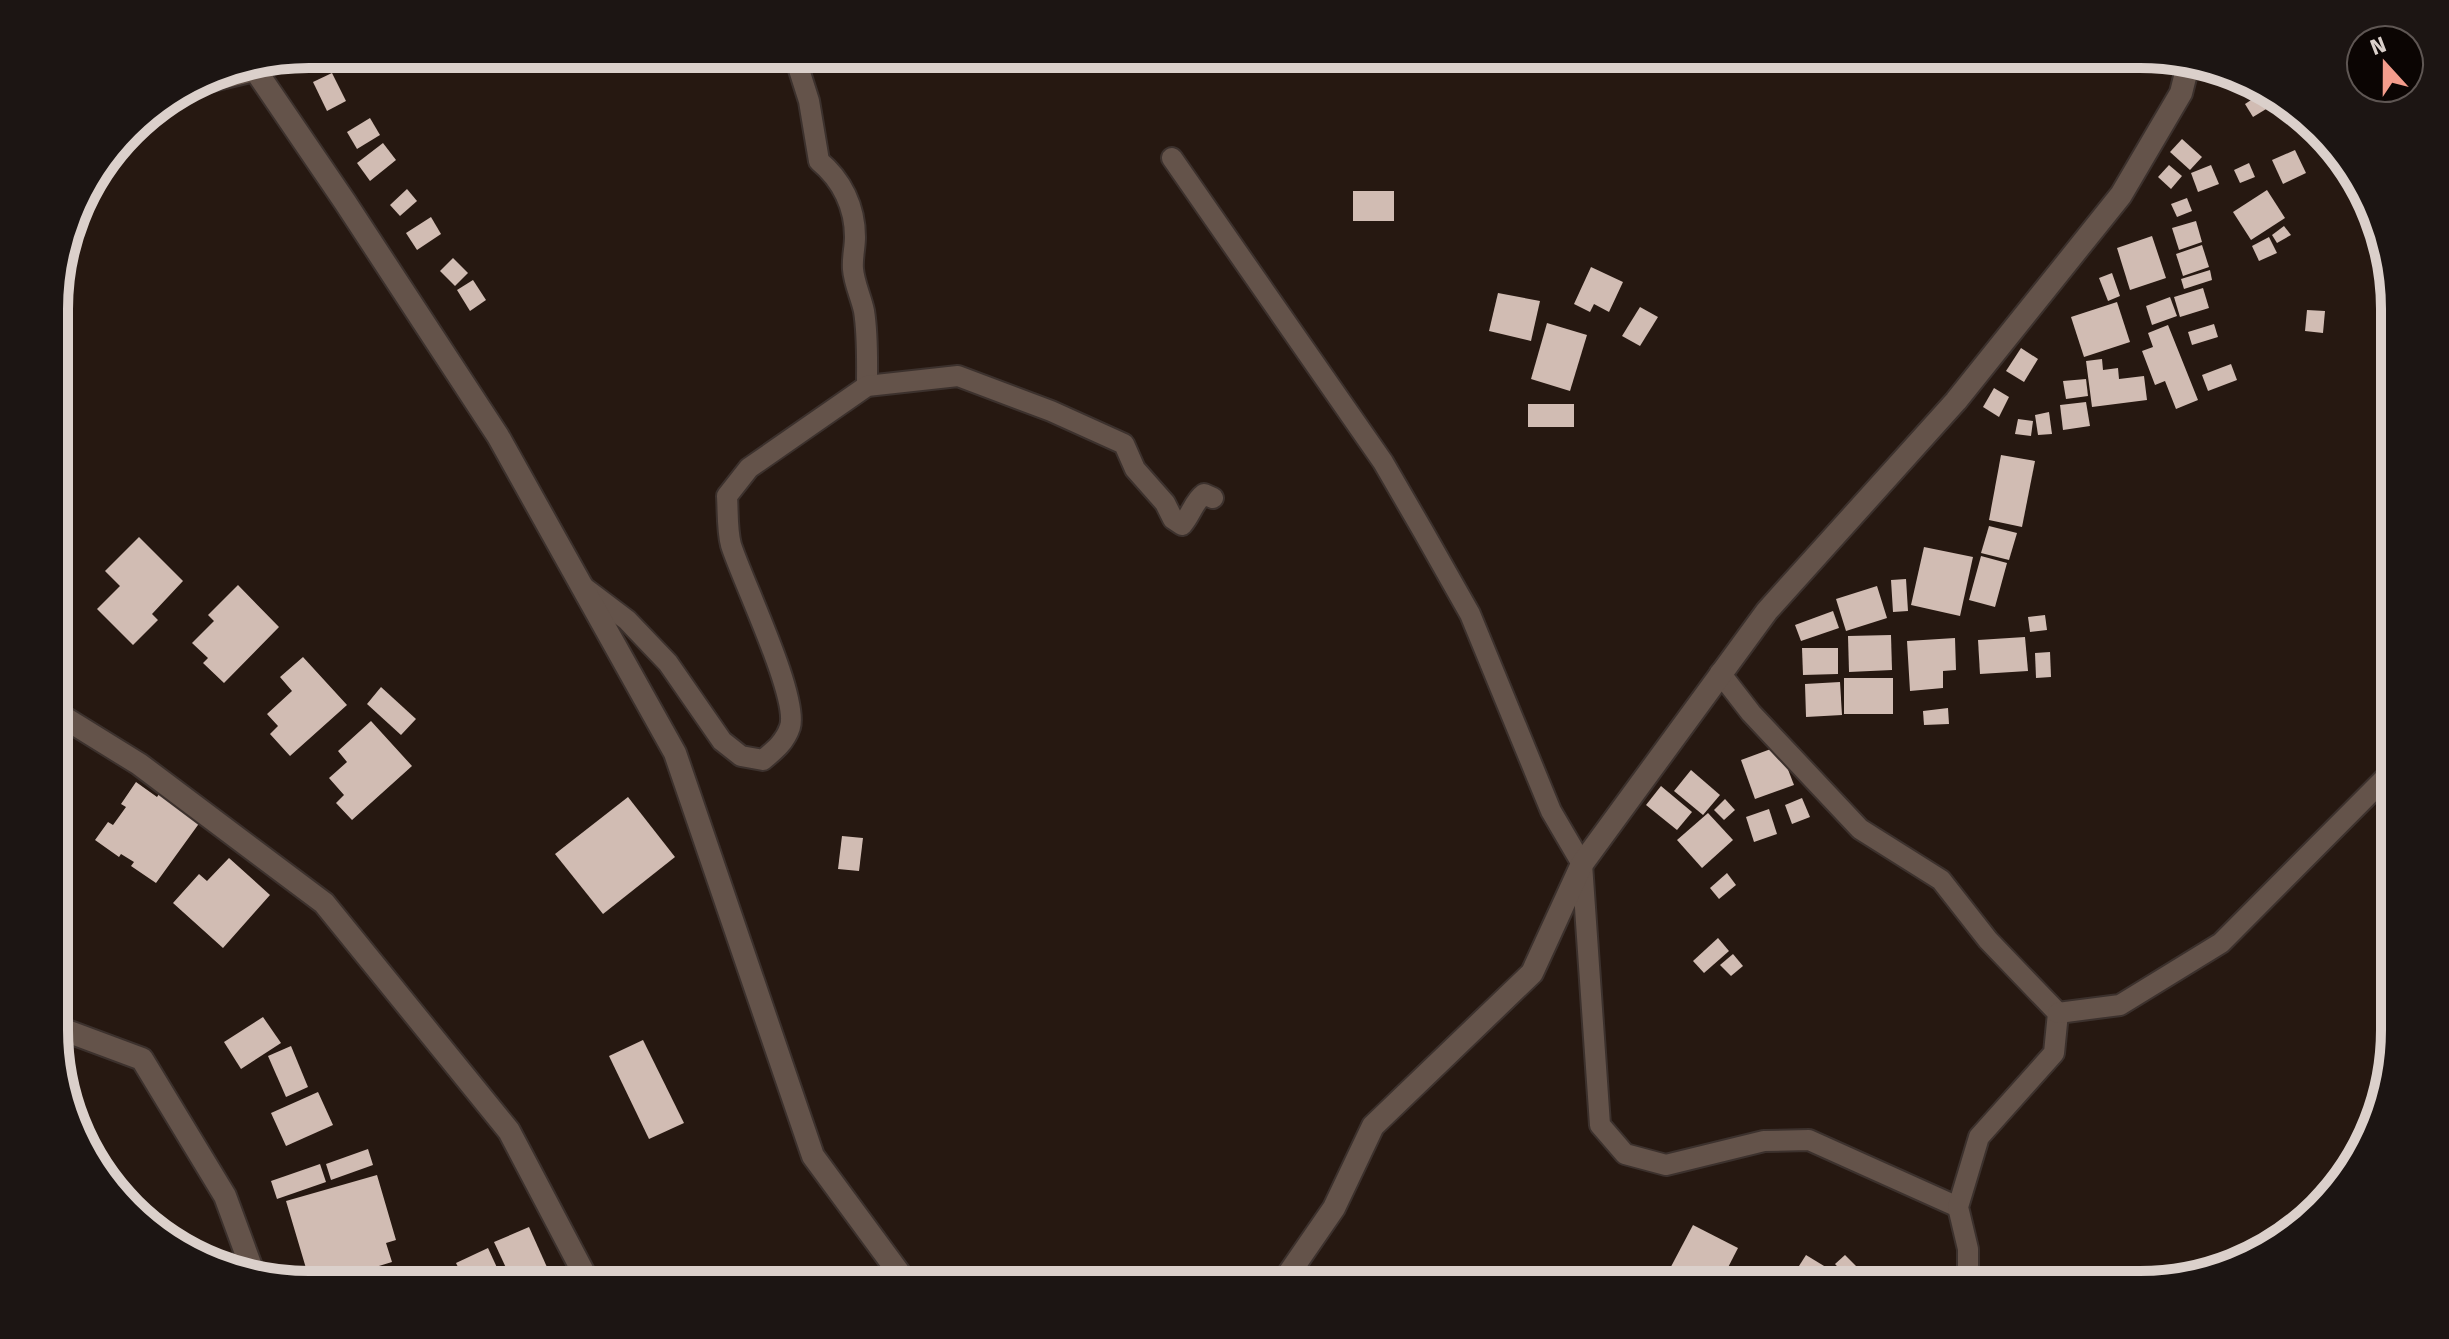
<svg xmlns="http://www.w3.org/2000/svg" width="2449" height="1339" viewBox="0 0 2449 1339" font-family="'Fira Sans',sans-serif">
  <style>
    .building { fill: #d1bcb3 }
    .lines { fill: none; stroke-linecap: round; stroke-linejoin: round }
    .service-casing { stroke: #3c312d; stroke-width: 24 }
    .minor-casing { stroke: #3c312d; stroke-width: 26 }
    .service { stroke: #64534a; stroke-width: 20 }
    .minor { stroke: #64534a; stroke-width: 22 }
    .rim { fill: none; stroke: #dbd0cb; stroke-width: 10 }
  </style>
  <rect width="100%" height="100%" fill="#261811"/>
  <g class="building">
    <polygon points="332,73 346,101 327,111 313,82"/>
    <polygon points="2265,91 2276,103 2253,117 2245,104"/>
    <polygon points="370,118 380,135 357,149 347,132"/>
    <polygon points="2182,139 2202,157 2190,170 2170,152"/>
    <polygon points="383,143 396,160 370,181 357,163"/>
    <polygon points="2295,150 2306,173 2283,184 2272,160"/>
    <polygon points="2249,163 2255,177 2240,183 2234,170"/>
    <polygon points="2169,165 2182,176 2171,189 2158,177"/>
    <polygon points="2211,165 2219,184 2198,192 2191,173"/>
    <polygon points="407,189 417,201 400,216 390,205"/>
    <polygon points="2267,190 2285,218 2251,240 2233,212"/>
    <rect x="1353" y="191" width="41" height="30"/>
    <polygon points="2187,198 2192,211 2177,217 2171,204"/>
    <polygon points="431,217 441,234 417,250 406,233"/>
    <polygon points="2196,221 2202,242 2179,250 2172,228"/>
    <polygon points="2284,226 2291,235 2277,243 2272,235"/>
    <polygon points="2152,236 2166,278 2130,290 2117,248"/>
    <polygon points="2269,237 2277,253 2259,261 2252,246"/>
    <polygon points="2202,245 2209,267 2183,276 2176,254"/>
    <polygon points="453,258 468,273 455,286 440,271"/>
    <polygon points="1591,267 1623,282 1609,312 1594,304 1590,312 1574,304"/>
    <polygon points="2210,270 2212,280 2184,289 2181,279"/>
    <polygon points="2112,273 2120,296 2108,301 2099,278"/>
    <polygon points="473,280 486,300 470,311 457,290"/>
    <polygon points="2203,288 2209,308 2180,317 2174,297"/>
    <polygon points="1498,293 1540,301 1531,341 1489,331"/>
    <polygon points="2170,297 2177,316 2152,325 2146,306"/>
    <polygon points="2117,302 2130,342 2084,357 2071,317"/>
    <polygon points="1640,307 1658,317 1640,346 1622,336"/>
    <polygon points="2307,310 2325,311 2323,333 2305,331"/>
    <polygon points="1547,323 1587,335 1570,391 1531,379"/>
    <polygon points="2214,324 2218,337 2192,345 2188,332"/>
    <polygon points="2168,325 2198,400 2176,409 2165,381 2155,385 2142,351 2153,347 2148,333"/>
    <polygon points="2021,348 2038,359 2024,382 2006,371"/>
    <polygon points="2102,359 2103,370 2118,368 2119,379 2144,376 2147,400 2092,407 2086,361"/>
    <polygon points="2231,364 2237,380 2208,391 2202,375"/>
    <polygon points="2086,379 2088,396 2066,399 2063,381"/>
    <polygon points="1994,388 2009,397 1999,417 1983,407"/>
    <polygon points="2086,402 2090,426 2063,430 2060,405"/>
    <rect x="1528" y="404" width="46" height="23"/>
    <polygon points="2049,412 2052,434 2038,435 2035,415"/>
    <polygon points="2018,419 2033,421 2031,436 2015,434"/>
    <polygon points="2001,455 2035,461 2022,527 1989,520"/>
    <polygon points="1989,526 2017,533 2009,560 1981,553"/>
    <polygon points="139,537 183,581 152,614 158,620 133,645 97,609 120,586 105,571"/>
    <polygon points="1924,547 1973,557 1960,616 1911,605"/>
    <polygon points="1981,556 2007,563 1995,607 1969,600"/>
    <polygon points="1906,579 1908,611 1893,612 1891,580"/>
    <polygon points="238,585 279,627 224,683 203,663 208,658 192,643 214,621 208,615"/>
    <polygon points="1877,586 1887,618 1846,631 1836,599"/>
    <polygon points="1833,611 1839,628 1801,641 1795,625"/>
    <polygon points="2045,615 2047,630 2030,632 2028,617"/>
    <polygon points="1891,635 1892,670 1849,672 1848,636"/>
    <polygon points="2025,637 2028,671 1980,674 1978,640"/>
    <polygon points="1955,638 1956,670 1943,671 1943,688 1910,691 1907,641"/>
    <polygon points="1802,648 1838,648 1838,674 1803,675"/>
    <polygon points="2050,652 2051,677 2036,678 2035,653"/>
    <polygon points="303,657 347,705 290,756 270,734 278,726 267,714 292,691 280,677"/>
    <rect x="1844" y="678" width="49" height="36"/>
    <polygon points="1840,682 1842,715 1806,717 1805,684"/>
    <polygon points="381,687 416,719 401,735 367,704"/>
    <polygon points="1948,708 1949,724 1924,725 1923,711"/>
    <polygon points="371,721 412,766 352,820 336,803 344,795 329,778 347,762 338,751"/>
    <polygon points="1779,746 1794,785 1755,799 1741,760"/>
    <polygon points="1691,770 1720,795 1703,815 1674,791"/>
    <polygon points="136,782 157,797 159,794 184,811 187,806 203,818 156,883 131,866 134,862 121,854 119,857 95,840 108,822 113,825 126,807 121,804"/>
    <polygon points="1661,786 1692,812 1677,830 1646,805"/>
    <polygon points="628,797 675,857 603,914 555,854"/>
    <polygon points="1802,798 1810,817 1792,824 1785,805"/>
    <polygon points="1725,799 1735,810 1724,820 1714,810"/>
    <polygon points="1769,809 1777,834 1754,842 1746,817"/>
    <polygon points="1708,813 1733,840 1702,868 1677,840"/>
    <polygon points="842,836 863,838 859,871 838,869"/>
    <polygon points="229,858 270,895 223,948 173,903 199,874 207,881"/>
    <polygon points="1727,873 1736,885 1719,899 1710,888"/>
    <polygon points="1718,938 1729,951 1704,973 1693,961"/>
    <polygon points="1733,954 1743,966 1731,976 1720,965"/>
    <polygon points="263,1017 281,1043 241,1069 224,1042"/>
    <polygon points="643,1040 684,1123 649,1139 609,1056"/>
    <polygon points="291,1046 308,1087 286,1097 268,1056"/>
    <polygon points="318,1092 333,1125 286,1146 271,1113"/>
    <polygon points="368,1149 373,1165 331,1180 326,1164"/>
    <polygon points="320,1164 326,1182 277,1199 271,1181"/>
    <polygon points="377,1175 396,1240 386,1243 392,1262 369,1269 374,1283 369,1285 311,1285 286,1201"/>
    <polygon points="1693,1225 1738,1248 1719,1285 1678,1285 1665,1278"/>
    <polygon points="529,1227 555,1285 514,1285 494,1242"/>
    <polygon points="488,1248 505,1285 467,1285 456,1263"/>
    <polygon points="1806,1255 1829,1269 1819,1285 1803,1285 1792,1277"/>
    <polygon points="1845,1255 1857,1267 1847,1277 1835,1264"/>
    <polygon points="1574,1268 1602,1274 1599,1285 1570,1283"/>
  </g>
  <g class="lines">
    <defs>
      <g id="service">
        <path d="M794,54l15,47 10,60c23,19 36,46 36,76 0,11 -3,21 -2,32 1,14 8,28 11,42 4,25 3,50 3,75"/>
        <polyline points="191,86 250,72"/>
        <polyline points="1172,158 1383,462 1423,531 1470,614 1551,811 1582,864 1600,1125 1625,1154 1666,1165 1764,1141 1809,1140 1958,1207"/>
        <path d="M582,586l45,34 41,43 54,78 19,15 22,4c12,-10 22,-18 27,-33 9,-30 -48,-147 -59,-182 -4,-15 -3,-34 -4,-49l22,-28 118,-82 91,-10 93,35 73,33 11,25 30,34 8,16 9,6c9,-10 12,-24 22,-31l9,4"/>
        <polyline points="1720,673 1751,713 1860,829 1941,880 1988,940 2058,1013 2054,1053 1979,1137 1958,1207 1968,1249 1968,1285"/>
        <polyline points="2058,1013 2120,1005 2221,943 2394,769"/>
      </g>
      <g id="minor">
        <polyline points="255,65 260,77 345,202 498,436 675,753 813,1156 905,1281 911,1285"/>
        <polyline points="55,712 139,764 324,903 509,1131 590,1285"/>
        <polyline points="56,1027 142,1059 225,1196 253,1272"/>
        <polyline points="1281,1285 1334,1208 1373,1126 1532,973 1582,864 1767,611 1956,401 2121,195 2181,93 2188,65"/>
      </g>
    </defs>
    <use href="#service" class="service-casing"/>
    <use href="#minor" class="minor-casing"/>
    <use href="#service" class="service"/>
    <use href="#minor" class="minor"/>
  </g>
  <path d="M0 0H2449V1339H0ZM309 68H2140A241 241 0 0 1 2381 309V1030A241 241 0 0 1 2140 1271H309A241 241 0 0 1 68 1030V309A241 241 0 0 1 309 68Z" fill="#1c1513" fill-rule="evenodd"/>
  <path class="rim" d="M309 68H2140A241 241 0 0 1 2381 309V1030A241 241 0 0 1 2140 1271H309A241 241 0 0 1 68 1030V309A241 241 0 0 1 309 68Z"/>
  <g transform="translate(2385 64) rotate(339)"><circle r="38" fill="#0b0503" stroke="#5e5653" stroke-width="2"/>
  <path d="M0-6L14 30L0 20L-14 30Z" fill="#f49d8c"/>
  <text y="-12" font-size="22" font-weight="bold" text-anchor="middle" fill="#dbd0cb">N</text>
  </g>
</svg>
